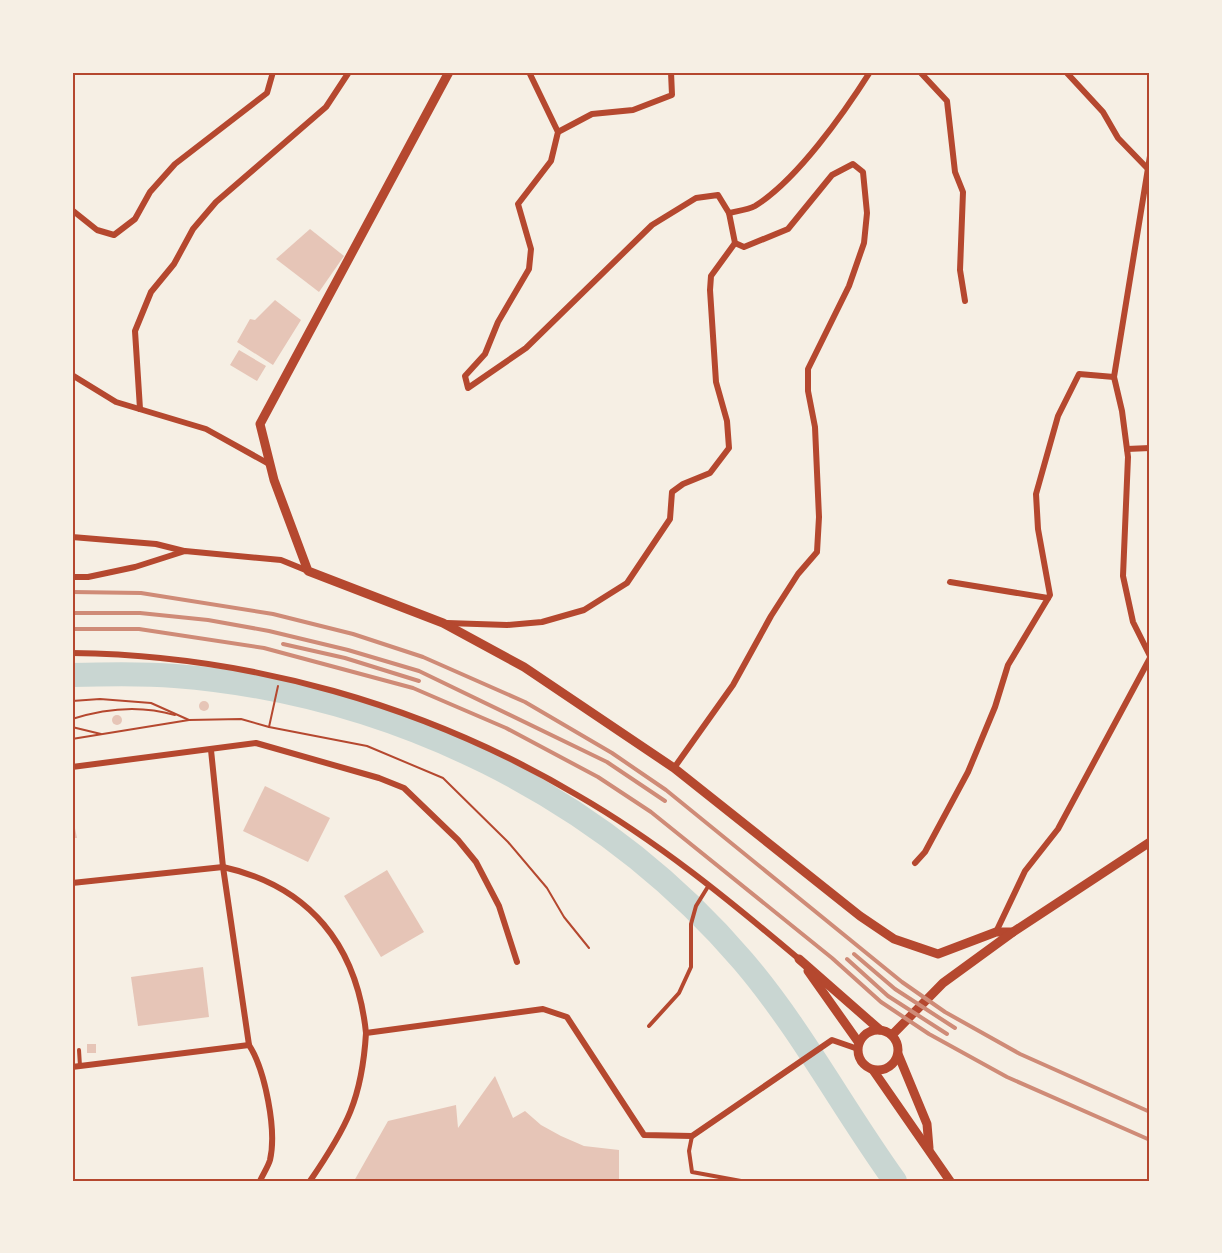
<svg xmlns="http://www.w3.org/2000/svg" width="1222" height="1253" viewBox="0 0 1222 1253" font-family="Helvetica,sans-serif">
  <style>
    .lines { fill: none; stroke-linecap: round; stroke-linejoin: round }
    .river { stroke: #c9d6d2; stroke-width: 24 }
    .building { fill: #e6c5b7 }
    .path { stroke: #b5482f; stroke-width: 2 }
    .service { stroke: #b5482f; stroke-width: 4 }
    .minor { stroke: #b5482f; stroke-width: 6 }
    .tertiary { stroke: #b5482f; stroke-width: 9 }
    .rail { stroke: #cf8b77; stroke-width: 4 }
    .neatline { fill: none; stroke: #b5482f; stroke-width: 2 }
  </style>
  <rect width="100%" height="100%" fill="#f6efe4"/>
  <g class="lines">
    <path class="river" d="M72,675c34,-1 69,-2 103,1 217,17 426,119 568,285 58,68 100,148 152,220"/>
  </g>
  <g class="building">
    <polygon points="310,229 344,256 319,292 276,259"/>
    <polygon points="275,300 301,320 273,365 237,342 250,319 255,320"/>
    <polygon points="239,350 266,366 257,381 230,365"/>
    <circle cx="204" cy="706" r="5"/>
    <circle cx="117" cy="720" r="5"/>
    <polygon points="265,786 330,818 308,862 243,831"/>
    <polygon points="72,814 77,838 72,838"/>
    <polygon points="387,870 424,932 381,957 344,896"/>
    <polygon points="203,967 209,1017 138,1026 131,977"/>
    <rect x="87" y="1044" width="9" height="9"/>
    <polygon points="495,1076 513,1118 525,1111 541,1125 561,1136 584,1146 619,1150 619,1181 354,1181 388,1121 456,1105 458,1128"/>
  </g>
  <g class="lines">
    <g class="path">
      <polyline points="72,701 100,699 151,703 189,720"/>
      <path d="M72,719c34,-11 69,-14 103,-4"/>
      <polyline points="72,727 101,734"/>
      <polyline points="269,727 278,686"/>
      <polyline points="72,739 189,720 241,719 269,727 367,746 443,778 508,842 547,888 564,917 589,948"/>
    </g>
    <g class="service">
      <polyline points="649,1026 679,993 691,967 691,924 696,906 709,885"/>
      <polyline points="79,1050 80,1066"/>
      <polyline points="692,1136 689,1151 692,1172 741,1181"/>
    </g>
    <g class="minor">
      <polyline points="529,72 558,132 551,161 518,204 531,249 529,269 498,322 485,354 465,376 468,388 526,348 652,225 696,198 718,195 729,213 735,243 744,247 788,229 832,175 853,164 863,172 867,213 864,243 849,286 808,369 808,391 815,427 819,517 817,552 798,574 771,616 733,685 674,768"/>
      <polyline points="920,72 947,101 955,172 963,192 960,270 965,301"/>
      <polyline points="1066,72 1103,112 1118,138 1148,169"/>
      <polyline points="558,132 592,114 633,110 672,95 671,72"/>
      <polyline points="1150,156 1114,377 1122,411 1128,457 1123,576 1133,622 1150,656"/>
      <polyline points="72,210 97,230 114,235 135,219 150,192 175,164 267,93 273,72"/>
      <path d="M729,213c8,-2 19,-3 26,-7 42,-26 89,-93 115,-134"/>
      <polyline points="72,375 116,402 206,429 269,464"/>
      <polyline points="140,409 135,331 151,292 174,264 193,229 216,202 326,107 349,72"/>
      <polyline points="1127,449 1150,448"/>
      <polyline points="72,537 156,544 184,551"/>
      <polyline points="72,577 88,577 135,567 185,551 281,560 308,571"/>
      <polyline points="950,582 1048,598"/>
      <polyline points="447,623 507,625 542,622 584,610 627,583 670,519 672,492 683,484 710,473 729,448 727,421 716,382 710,290 711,276 735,243"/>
      <path d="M72,653c176,2 353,52 505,142 80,46 152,105 222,164"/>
      <path d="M211,750l12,117 26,178c16,25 28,85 21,115 -2,7 -7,14 -10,21"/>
      <polyline points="72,767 256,743 379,778 404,788 458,840 476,862 499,906 517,962"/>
      <polyline points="915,863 925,852 968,772 995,707 1008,665 1050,595 1038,529 1036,494 1058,416 1079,374 1114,377"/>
      <path d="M72,883l151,-16c87,19 134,79 143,166"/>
      <polyline points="996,932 1025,871 1058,829 1150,658"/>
      <polyline points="72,1067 249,1045"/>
      <path d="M310,1181c37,-54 52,-82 56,-148l177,-24 24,8 77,118 48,1 140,-96 26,9"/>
    </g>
    <g class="tertiary">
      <polyline points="449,72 260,424 274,480 308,571 443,623 524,667 674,768 860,916 894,939 938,954 996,932 1013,932"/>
      <polyline points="799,959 880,1030"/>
      <polyline points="808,971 859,1043"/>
      <circle cx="878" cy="1050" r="20"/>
      <polyline points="892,1035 943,983 1013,932 1150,842"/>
      <polyline points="898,1054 927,1124 929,1148"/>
      <polyline points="873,1070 950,1181"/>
    </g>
    <g class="rail">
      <polyline points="72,592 141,593 273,614 353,634 423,657 525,702 612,753 666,790 902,982 945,1012 1020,1054 1150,1112"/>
      <polyline points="72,613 140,613 208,620 269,631 348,650 419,671 607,762 665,801"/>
      <polyline points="72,629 139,629 264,648 413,688 506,728 598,777 651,812 832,958 881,1002 929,1034 1007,1077 1150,1140"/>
      <polyline points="283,644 345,658 419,681"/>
      <polyline points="854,954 895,989 955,1028"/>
      <polyline points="847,959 888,996 947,1034"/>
    </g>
  </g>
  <rect width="1222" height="1253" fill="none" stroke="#f6efe4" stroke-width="147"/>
  <rect x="74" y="74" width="1074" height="1106" class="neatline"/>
</svg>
